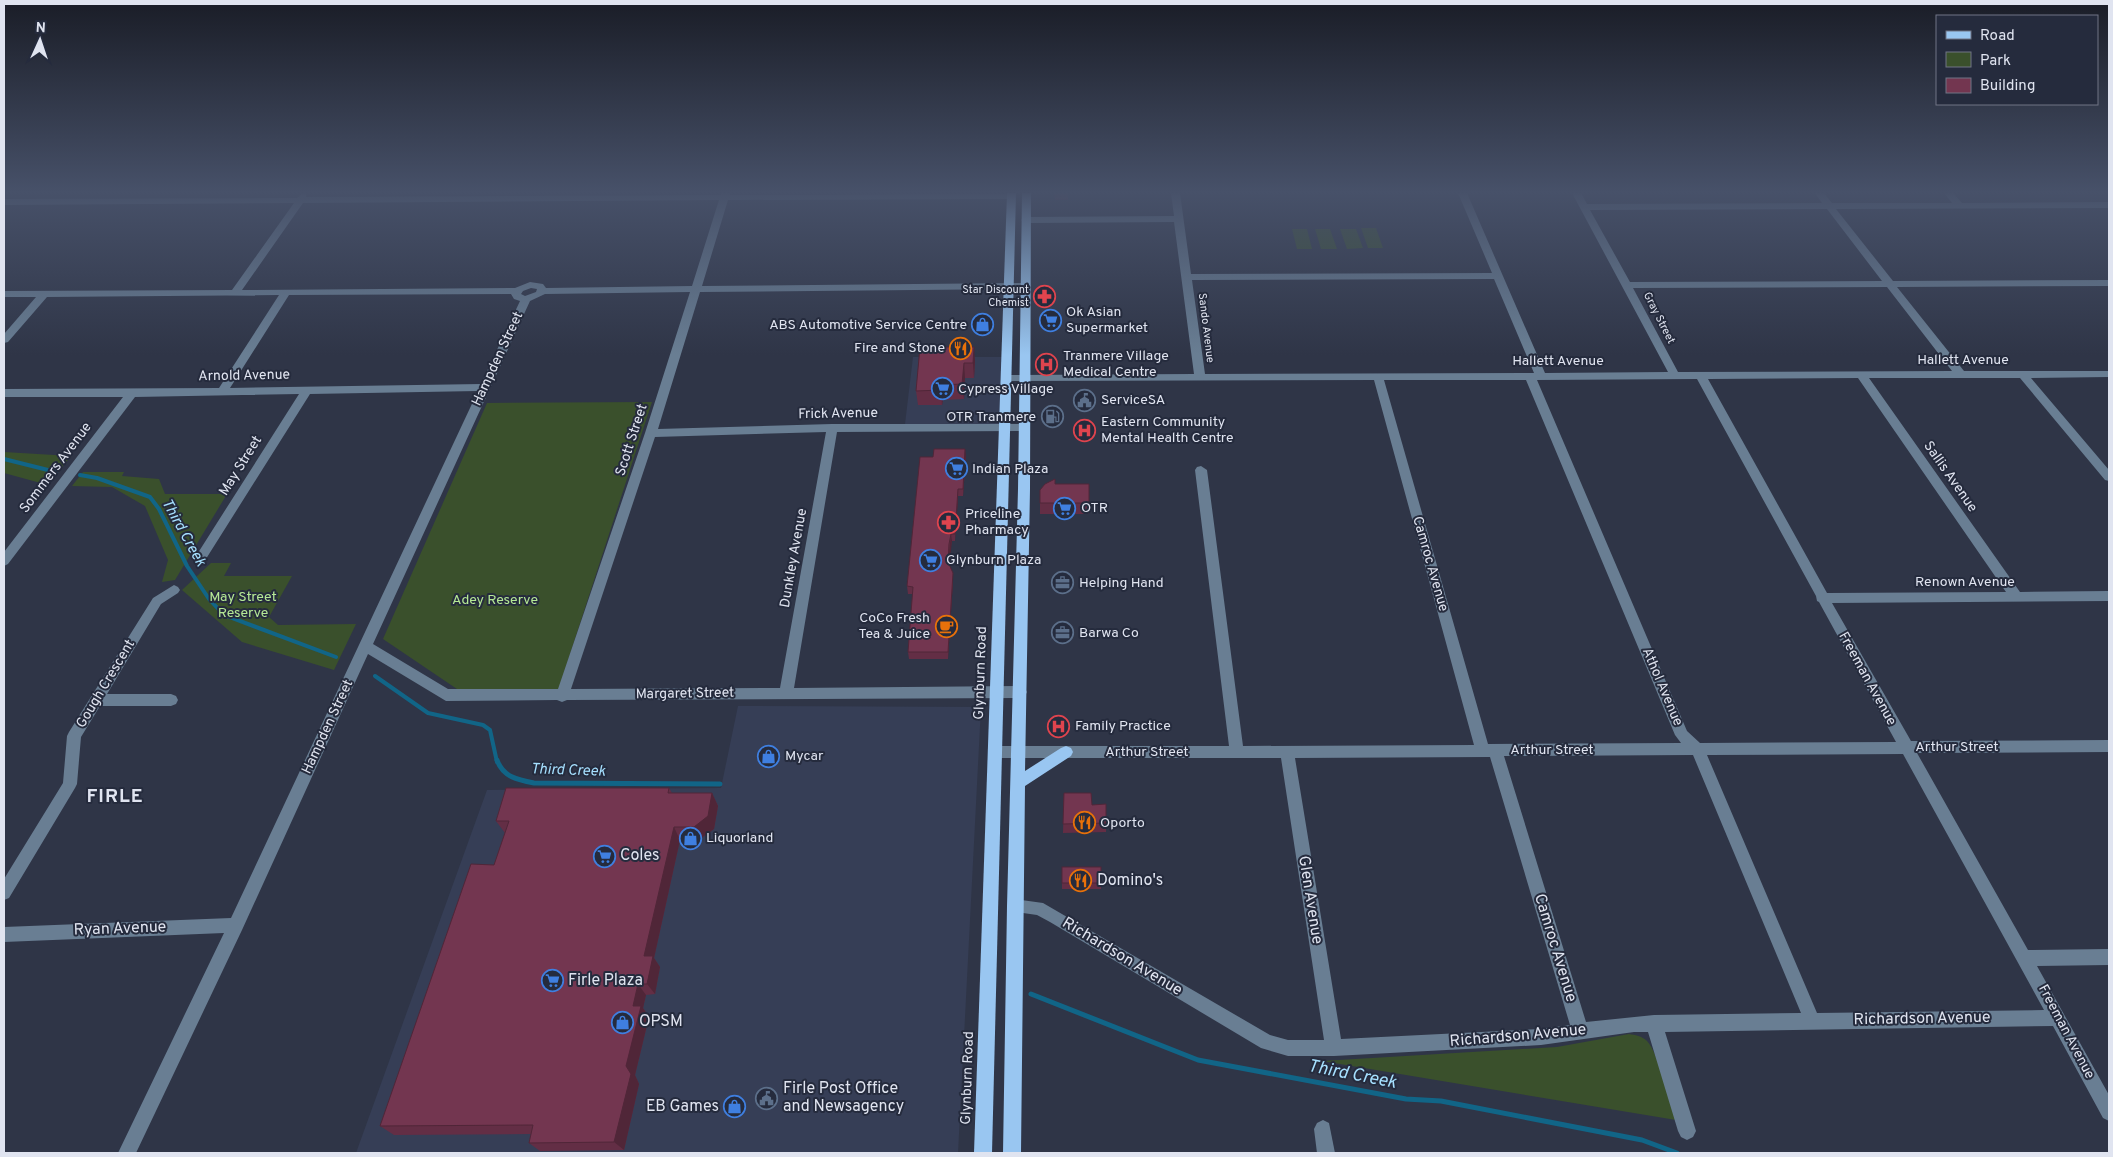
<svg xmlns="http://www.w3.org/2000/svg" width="2113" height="1157" viewBox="0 0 2113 1157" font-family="Overpass,sans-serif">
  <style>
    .built { fill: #363e56 }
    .green { fill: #3a502c }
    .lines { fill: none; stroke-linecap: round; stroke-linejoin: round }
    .stream-far1 { stroke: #116587; stroke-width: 4 }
    .stream { stroke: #116587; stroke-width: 5 }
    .minor { fill: #697e93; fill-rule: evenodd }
    .major { fill: #99c6f1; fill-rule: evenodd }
    .wall { fill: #632e45 }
    .shaded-wall { fill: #502638 }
    .building { fill: #733650; stroke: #502638 }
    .labels { text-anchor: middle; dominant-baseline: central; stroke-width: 4; stroke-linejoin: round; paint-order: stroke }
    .far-poi-label { font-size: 11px; fill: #e0e4f0; stroke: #252b3d; text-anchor: end }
    .far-street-label { font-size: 11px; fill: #e0e4f0; stroke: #252b3d }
    .poi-label { font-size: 14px; fill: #e0e4f0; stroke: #252b3d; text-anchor: start }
    .street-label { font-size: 14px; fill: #e0e4f0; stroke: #252b3d }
    .park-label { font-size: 14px; fill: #b5e895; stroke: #252b3d }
    .water-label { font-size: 15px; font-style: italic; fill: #a6e0ff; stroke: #252b3d }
    .near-poi-label { font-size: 16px; fill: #e0e4f0; stroke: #252b3d; text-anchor: start }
    .near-street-label { font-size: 16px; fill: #e0e4f0; stroke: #252b3d }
    .near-water-label { font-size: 18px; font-style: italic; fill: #a6e0ff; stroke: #252b3d }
    .district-label { font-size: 19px; font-weight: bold; letter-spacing: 1px; fill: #e0e4f0; stroke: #252b3d }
  </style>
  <rect width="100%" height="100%" fill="#2f3547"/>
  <g class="built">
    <polygon points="913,357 1004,357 1002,424 905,424"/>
    <polygon points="738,706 981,707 958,1153 356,1153 487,790 721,788"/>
  </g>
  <g class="green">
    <polygon points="1361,228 1376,228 1383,248 1368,248"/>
    <polygon points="1292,229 1307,229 1312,249 1297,249"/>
    <polygon points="1315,229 1330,229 1337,249 1321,249"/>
    <polygon points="1340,229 1356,229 1363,248 1347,249"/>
    <polygon points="652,402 558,691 457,689 383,639 487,403"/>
    <polygon points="4,452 71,456 48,485 4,473"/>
    <polygon points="83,472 124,472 122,476 159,479 165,494 227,494 175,580 162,582 168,560 145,506 112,487 72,486"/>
    <polygon points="211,563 231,563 224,576 292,576 269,617 278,625 356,624 334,670 242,642 182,590"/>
    <path d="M1629,1034c6,1 13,2 18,7 12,13 22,60 29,79l-354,-59 235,-14z"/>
  </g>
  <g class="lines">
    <g class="stream-far1">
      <polyline points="4,459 56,472"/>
      <polyline points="80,475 97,478 150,497 159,509 187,566 209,599 224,615 336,657"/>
      <polyline points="375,676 428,713 483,725 490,730 497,762"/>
    </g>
    <g class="stream">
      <path d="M497,760c6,17 21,20 37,23l186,1"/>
      <polyline points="1031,994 1198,1060 1406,1099 1441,1101 1642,1140 1677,1153"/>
    </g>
    <g class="minor">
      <path d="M303,193l3,1v3l415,-2v-2h9v2l285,-1v4l-3,1 -284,1 -26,86 324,-3 5,3 -5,3 -326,3 -42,137 174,-5h196l2,3 -2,3 -4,1 -187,1 -43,256 226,-2 5,2 2,4 -2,4 -5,2 -453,2 -5,2 -5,-2 -111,1 -78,-47 -126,276 -106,223h-18l106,-220 -220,9v-15l227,-9 247,-527 -168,3 -106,168h-8l-2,-3 2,-3 103,-162 -164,3 -127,167 -4,2v-14l119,-155h-119v-8l215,-1 60,-93 -232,2 -39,45 -4,1v-9l32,-37h-32v-6l228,-1 62,-87 -290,2v-6l293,-1zM719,200l-27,86 -146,2 -3,-4 -13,-2 -15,6 -273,2 61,-87zM531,288l6,1 -1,3 -11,4 -4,-2 2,-3zM690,292l-45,141 -87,256h-110l-75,-45 157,-343 15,-7zM511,294l3,5 6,2 -39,83 -251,4 59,-93zM826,432l-46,256 -209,1 84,-252z"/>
      <path d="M1171,193h9l11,81 301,-1 -34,-80h9l78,180 123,-1 -96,-179h9l6,11 235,-1 -7,-10h9l8,10h120l-8,-10h9l9,10 147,-1v6l-273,1 57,72 216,-1v6l-212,1 67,84h145v6l-78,1 78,92v11l-4,-1 -85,-102h-151l151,214 89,-1v10l-277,2 79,138 198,-1v12l-192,1 111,197 81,-1v16l-72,1 72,129v26l-6,-3 -50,-92 -388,6 31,99 -3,6 -6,3 -6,-3 -3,-6 -30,-99h-14l-93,13 -207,11h-46l-27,-8 -211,-126 -13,-7 -27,-4 -3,-5 3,-5 5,-2 28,4 227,132 18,5h36l-43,-282h-285l-5,-2 -2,-4 2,-4 5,-2h233l-34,-276 2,-3 4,-1 6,4 36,276 231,-1 -100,-365 -367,1 -5,-3 5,-3 187,-1 -20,-152 -148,1 -5,-3 5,-3 148,-1zM1827,209l55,72 -252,1 -40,-72zM1494,279l40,94 -329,1 -13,-94zM1887,287l65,84 -274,1 -45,-84zM1858,378l148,214 -179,1 -119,-214zM1697,379l119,217 1,5 2,1 77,140 -196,1 -13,-12 -150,-351zM1384,380h142l149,355 6,8 -193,1zM1903,754l141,256 -227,3 -110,-258zM1693,755l108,258 -147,2 -68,7 -82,-266zM1490,757l80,268 -29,4 -200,10 -46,-281z"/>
      <polygon points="174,585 178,587 180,590 178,593 161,604 107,694 171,694 176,696 178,700 176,704 171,706 100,706 81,737 77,784 75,788 9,898 4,900 4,879 63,783 67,736 69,732 153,598"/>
      <polygon points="1323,1120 1329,1123 1335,1153 1317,1153 1314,1129 1317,1123"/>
    </g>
    <g class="major">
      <polygon points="1007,193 1016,193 992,1153 974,1153"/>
      <polygon points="1022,193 1031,193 1030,489 1025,771 1061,748 1066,746 1071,748 1073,752 1071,756 1025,786 1021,1153 1003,1153 1007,906 1018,489"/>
    </g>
  </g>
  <g class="wall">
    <polygon points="1054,193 1068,193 1068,200 1055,200"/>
    <polygon points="920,347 975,361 974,378 965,378 964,399 943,400 942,405 918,405 916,391"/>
    <polygon points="966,456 963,496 958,496 955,541 952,541 950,551 949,565 953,580 948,659 909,659 908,652 913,594 908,594 907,586"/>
    <polygon points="1055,484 1089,503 1089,514 1040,514 1040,490"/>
    <polygon points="669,788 672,793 712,793 718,806 714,829 700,839 680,840 654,958 660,967 655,994 646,995 643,1008 649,1017 635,1075 639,1084 624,1150 540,1151 529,1143 531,1134 394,1135 380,1126 494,865 505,833 496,821"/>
    <polygon points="1064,793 1092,805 1106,823 1106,832 1063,833"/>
    <polygon points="1062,867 1101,883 1101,889 1062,889"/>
  </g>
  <g class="shaded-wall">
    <polygon points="974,347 975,361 974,378 973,363"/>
    <polygon points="964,363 965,378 964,399 962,384"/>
    <polygon points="941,385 943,400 942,405 941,390"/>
    <polygon points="965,449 966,456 963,496 963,489"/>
    <polygon points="958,489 958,496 955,541 955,534"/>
    <polygon points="951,534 952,541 949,569 948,562"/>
    <polygon points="953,573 953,580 948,659 948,652"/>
    <polygon points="712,793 718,806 714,829 700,839 694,827"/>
    <polygon points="674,827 680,840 654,958 660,967 655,994 647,984 644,956"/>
    <polygon points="638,984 646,995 643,1008 649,1017 635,1075 639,1084 624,1150 614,1142 626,1066 633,1006"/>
  </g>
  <g class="building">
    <polygon points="920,347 974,347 973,363 964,363 962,384 941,385 941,390 916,391"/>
    <polygon points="934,449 965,449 963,489 958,489 955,534 951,534 949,544 948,562 953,573 948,652 908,652 913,587 907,586 920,457 933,457"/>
    <polygon points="1055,479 1055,484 1089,484 1089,503 1040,503 1040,490 1045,484"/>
    <polygon points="506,788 669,788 668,793 712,793 708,816 694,827 674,827 644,956 653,956 647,984 638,984 633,1006 641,1006 626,1066 631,1074 614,1142 529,1143 533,1125 380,1126 471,864 494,865 509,821 496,821"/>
    <polygon points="1064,793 1091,793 1092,805 1106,804 1106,823 1063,824"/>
    <rect x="1062" y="867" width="39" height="16"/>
  </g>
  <linearGradient id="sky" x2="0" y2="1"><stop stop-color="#1a1d27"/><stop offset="0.54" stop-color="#475169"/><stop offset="1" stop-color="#475169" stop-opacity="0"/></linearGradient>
  <rect width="2113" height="355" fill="url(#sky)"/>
  <defs>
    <symbol id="pharmacy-ring" viewBox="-11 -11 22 22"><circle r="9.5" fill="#252b3d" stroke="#e0444e" stroke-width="1.5"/><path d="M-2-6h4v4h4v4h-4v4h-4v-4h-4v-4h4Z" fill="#e0444e"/></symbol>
    <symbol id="supermarket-ring" viewBox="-11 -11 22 22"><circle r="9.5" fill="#252b3d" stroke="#3f7fe0" stroke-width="1.5"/><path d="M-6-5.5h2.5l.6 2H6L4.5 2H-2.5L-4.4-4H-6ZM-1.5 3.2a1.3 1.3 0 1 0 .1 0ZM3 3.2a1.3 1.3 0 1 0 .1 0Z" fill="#3f7fe0"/></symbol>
    <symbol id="shop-ring" viewBox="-11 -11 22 22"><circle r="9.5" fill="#252b3d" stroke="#3f7fe0" stroke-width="1.5"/><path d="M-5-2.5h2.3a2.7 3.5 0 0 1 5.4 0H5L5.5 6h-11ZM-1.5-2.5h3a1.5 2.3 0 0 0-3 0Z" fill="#3f7fe0"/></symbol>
    <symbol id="restaurant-ring" viewBox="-11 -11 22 22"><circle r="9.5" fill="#252b3d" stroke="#e8710a" stroke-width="1.5"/><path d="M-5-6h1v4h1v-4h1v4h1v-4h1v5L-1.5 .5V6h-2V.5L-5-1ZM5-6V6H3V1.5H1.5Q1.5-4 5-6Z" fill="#e8710a"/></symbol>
    <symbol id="hospital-ring" viewBox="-11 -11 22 22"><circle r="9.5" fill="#252b3d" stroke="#e0444e" stroke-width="1.5"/><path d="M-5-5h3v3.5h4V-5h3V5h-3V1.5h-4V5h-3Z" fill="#e0444e"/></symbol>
    <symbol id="civic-ring" viewBox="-11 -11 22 22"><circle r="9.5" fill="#252b3d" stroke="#5c6f8a" stroke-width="1.5"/><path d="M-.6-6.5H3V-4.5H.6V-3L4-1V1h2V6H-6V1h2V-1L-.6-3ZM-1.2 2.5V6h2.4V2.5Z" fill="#5c6f8a"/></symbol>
    <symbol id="fuel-ring" viewBox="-11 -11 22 22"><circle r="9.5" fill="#252b3d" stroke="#5c6f8a" stroke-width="1.5"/><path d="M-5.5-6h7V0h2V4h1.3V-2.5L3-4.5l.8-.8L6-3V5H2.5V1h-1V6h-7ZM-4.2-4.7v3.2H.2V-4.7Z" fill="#5c6f8a"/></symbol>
    <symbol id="office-ring" viewBox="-11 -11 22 22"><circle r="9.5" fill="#252b3d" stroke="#5c6f8a" stroke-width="1.5"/><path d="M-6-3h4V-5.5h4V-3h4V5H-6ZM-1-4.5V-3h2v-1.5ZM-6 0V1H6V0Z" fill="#5c6f8a"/></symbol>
    <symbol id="cafe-ring" viewBox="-11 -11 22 22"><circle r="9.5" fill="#252b3d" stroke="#e8710a" stroke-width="1.5"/><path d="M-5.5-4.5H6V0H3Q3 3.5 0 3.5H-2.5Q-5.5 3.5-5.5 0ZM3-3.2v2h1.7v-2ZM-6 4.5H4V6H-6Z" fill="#e8710a"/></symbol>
  </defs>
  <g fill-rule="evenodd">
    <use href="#pharmacy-ring" x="1032" y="284" width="25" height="25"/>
    <use href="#supermarket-ring" x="1038" y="308" width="25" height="25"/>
    <use href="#shop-ring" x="970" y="312" width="25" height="25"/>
    <use href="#restaurant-ring" x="948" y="336" width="25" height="25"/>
    <use href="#hospital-ring" x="1034" y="352" width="25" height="25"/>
    <use href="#supermarket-ring" x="930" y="376" width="25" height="25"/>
    <use href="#civic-ring" x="1072" y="388" width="25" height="25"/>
    <use href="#fuel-ring" x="1040" y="404" width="25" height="25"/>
    <use href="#hospital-ring" x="1072" y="418" width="25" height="25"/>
    <use href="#supermarket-ring" x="944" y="456" width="25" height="25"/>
    <use href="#supermarket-ring" x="1052" y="496" width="25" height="25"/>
    <use href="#pharmacy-ring" x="936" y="510" width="25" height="25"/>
    <use href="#supermarket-ring" x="918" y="548" width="25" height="25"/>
    <use href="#office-ring" x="1050" y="570" width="25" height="25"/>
    <use href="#cafe-ring" x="934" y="614" width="25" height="25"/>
    <use href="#office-ring" x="1050" y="620" width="25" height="25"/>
    <use href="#hospital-ring" x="1046" y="714" width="25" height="25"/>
    <use href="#shop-ring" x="756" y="744" width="25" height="25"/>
    <use href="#restaurant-ring" x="1072" y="810" width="25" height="25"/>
    <use href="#shop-ring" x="678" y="826" width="25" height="25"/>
    <use href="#supermarket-ring" x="592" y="844" width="25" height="25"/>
    <use href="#restaurant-ring" x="1068" y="868" width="25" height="25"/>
    <use href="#supermarket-ring" x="540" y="968" width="25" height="25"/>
    <use href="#shop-ring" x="610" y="1010" width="25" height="25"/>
    <use href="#civic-ring" x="754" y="1086" width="25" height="25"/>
    <use href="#shop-ring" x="722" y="1094" width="25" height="25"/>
  </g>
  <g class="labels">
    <g class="far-poi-label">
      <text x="1029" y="290">Star Discount<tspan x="1029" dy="13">Chemist</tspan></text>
    </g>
    <g class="far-street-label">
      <text transform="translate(1659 318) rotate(63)">Gray Street</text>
      <text transform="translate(1206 328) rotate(83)">Sando Avenue</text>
    </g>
    <g class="poi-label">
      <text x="1066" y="312">Ok Asian<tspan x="1066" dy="16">Supermarket</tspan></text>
      <text x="967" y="325" text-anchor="end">ABS Automotive Service Centre</text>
      <text x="945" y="348" text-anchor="end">Fire and Stone</text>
      <text x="1063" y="356">Tranmere Village<tspan x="1063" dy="16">Medical Centre</tspan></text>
      <text x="958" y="389">Cypress Village</text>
      <text x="1101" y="400">ServiceSA</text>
      <text x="1036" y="417" text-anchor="end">OTR Tranmere</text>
      <text x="1101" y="422">Eastern Community<tspan x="1101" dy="16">Mental Health Centre</tspan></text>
      <text x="972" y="469">Indian Plaza</text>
      <text x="1081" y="508">OTR</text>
      <text x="965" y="514">Priceline<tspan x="965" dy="16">Pharmacy</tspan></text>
      <text x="946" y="560">Glynburn Plaza</text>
      <text x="1079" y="583">Helping Hand</text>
      <text x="930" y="618" text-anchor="end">CoCo Fresh<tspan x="930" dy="16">Tea &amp; Juice</tspan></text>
      <text x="1079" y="633">Barwa Co</text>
      <text x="1075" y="726">Family Practice</text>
      <text x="785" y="756">Mycar</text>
      <text x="1100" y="823">Oporto</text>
      <text x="706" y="838">Liquorland</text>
    </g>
    <g class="street-label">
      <text transform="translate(498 359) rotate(-65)">Hampden Street</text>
      <text x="1963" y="360">Hallett Avenue</text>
      <text x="1558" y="361">Hallett Avenue</text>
      <text transform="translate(244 376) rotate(-1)">Arnold Avenue</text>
      <text transform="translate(838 414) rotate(-1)">Frick Avenue</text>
      <text transform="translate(632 440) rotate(-72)">Scott Street</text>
      <text transform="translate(241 466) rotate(-58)">May Street</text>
      <text transform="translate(56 468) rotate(-53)">Sommers Avenue</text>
      <text transform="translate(1950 477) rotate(55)">Sallis Avenue</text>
      <text transform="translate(794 558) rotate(-80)">Dunkley Avenue</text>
      <text transform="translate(1430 564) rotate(74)">Camroc Avenue</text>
      <text x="1965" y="582">Renown Avenue</text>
      <text transform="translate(981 673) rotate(-88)">Glynburn Road</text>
      <text transform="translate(1867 679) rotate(61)">Freeman Avenue</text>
      <text transform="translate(106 684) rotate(-59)">Gough Crescent</text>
      <text transform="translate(1662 687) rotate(67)">Athol Avenue</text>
      <text transform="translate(685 694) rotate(-1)">Margaret Street</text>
      <text transform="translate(328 727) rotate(-65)">Hampden Street</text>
      <text x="1957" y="747">Arthur Street</text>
      <text x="1552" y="750">Arthur Street</text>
      <text x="1147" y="752">Arthur Street</text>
      <text transform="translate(2066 1032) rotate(62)">Freeman Avenue</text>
      <text transform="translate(968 1078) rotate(-88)">Glynburn Road</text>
    </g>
    <g class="park-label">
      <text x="243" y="597">May Street<tspan x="243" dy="16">Reserve</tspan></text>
      <text x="495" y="600">Adey Reserve</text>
    </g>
    <g class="water-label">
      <text transform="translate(183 533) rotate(61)">Third Creek</text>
      <text transform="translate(568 771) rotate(2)">Third Creek</text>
    </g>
    <g class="near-poi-label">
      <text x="620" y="856">Coles</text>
      <text x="1097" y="881">Domino's</text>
      <text x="568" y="981">Firle Plaza</text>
      <text x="639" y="1022">OPSM</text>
      <text x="783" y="1089">Firle Post Office<tspan x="783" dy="18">and Newsagency</tspan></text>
      <text x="719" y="1107" text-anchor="end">EB Games</text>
    </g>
    <g class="near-street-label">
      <text transform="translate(1310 900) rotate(81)">Glen Avenue</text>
      <text transform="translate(120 929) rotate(-2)">Ryan Avenue</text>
      <text transform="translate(1555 948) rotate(73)">Camroc Avenue</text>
      <text transform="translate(1122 957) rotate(31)">Richardson Avenue</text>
      <text transform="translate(1922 1019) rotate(-1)">Richardson Avenue</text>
      <text transform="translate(1518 1036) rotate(-5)">Richardson Avenue</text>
    </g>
    <g class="near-water-label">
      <text transform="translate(1352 1075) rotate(11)">Third Creek</text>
    </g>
    <g class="district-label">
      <text x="115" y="797">FIRLE</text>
    </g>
  </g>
  <rect width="2113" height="1157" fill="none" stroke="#e0e4f0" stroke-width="10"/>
  <rect x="1936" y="15" width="162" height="90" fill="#252b3d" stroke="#707585"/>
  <rect x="1946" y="31" width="25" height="8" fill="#99c6f1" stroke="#707585"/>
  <text x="1980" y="40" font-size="15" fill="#e0e4f0">Road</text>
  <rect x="1946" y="52" width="25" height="15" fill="#3a502c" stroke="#707585"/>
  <text x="1980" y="65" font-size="15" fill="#e0e4f0">Park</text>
  <rect x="1946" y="78" width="25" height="15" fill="#733650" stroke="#707585"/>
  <text x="1980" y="90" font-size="15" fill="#e0e4f0">Building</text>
  <g transform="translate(40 40) rotate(3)" stroke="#252b3d" stroke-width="4" paint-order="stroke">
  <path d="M0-4L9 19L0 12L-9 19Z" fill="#e0e4f0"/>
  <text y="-8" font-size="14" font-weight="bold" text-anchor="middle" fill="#e0e4f0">N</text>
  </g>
</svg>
